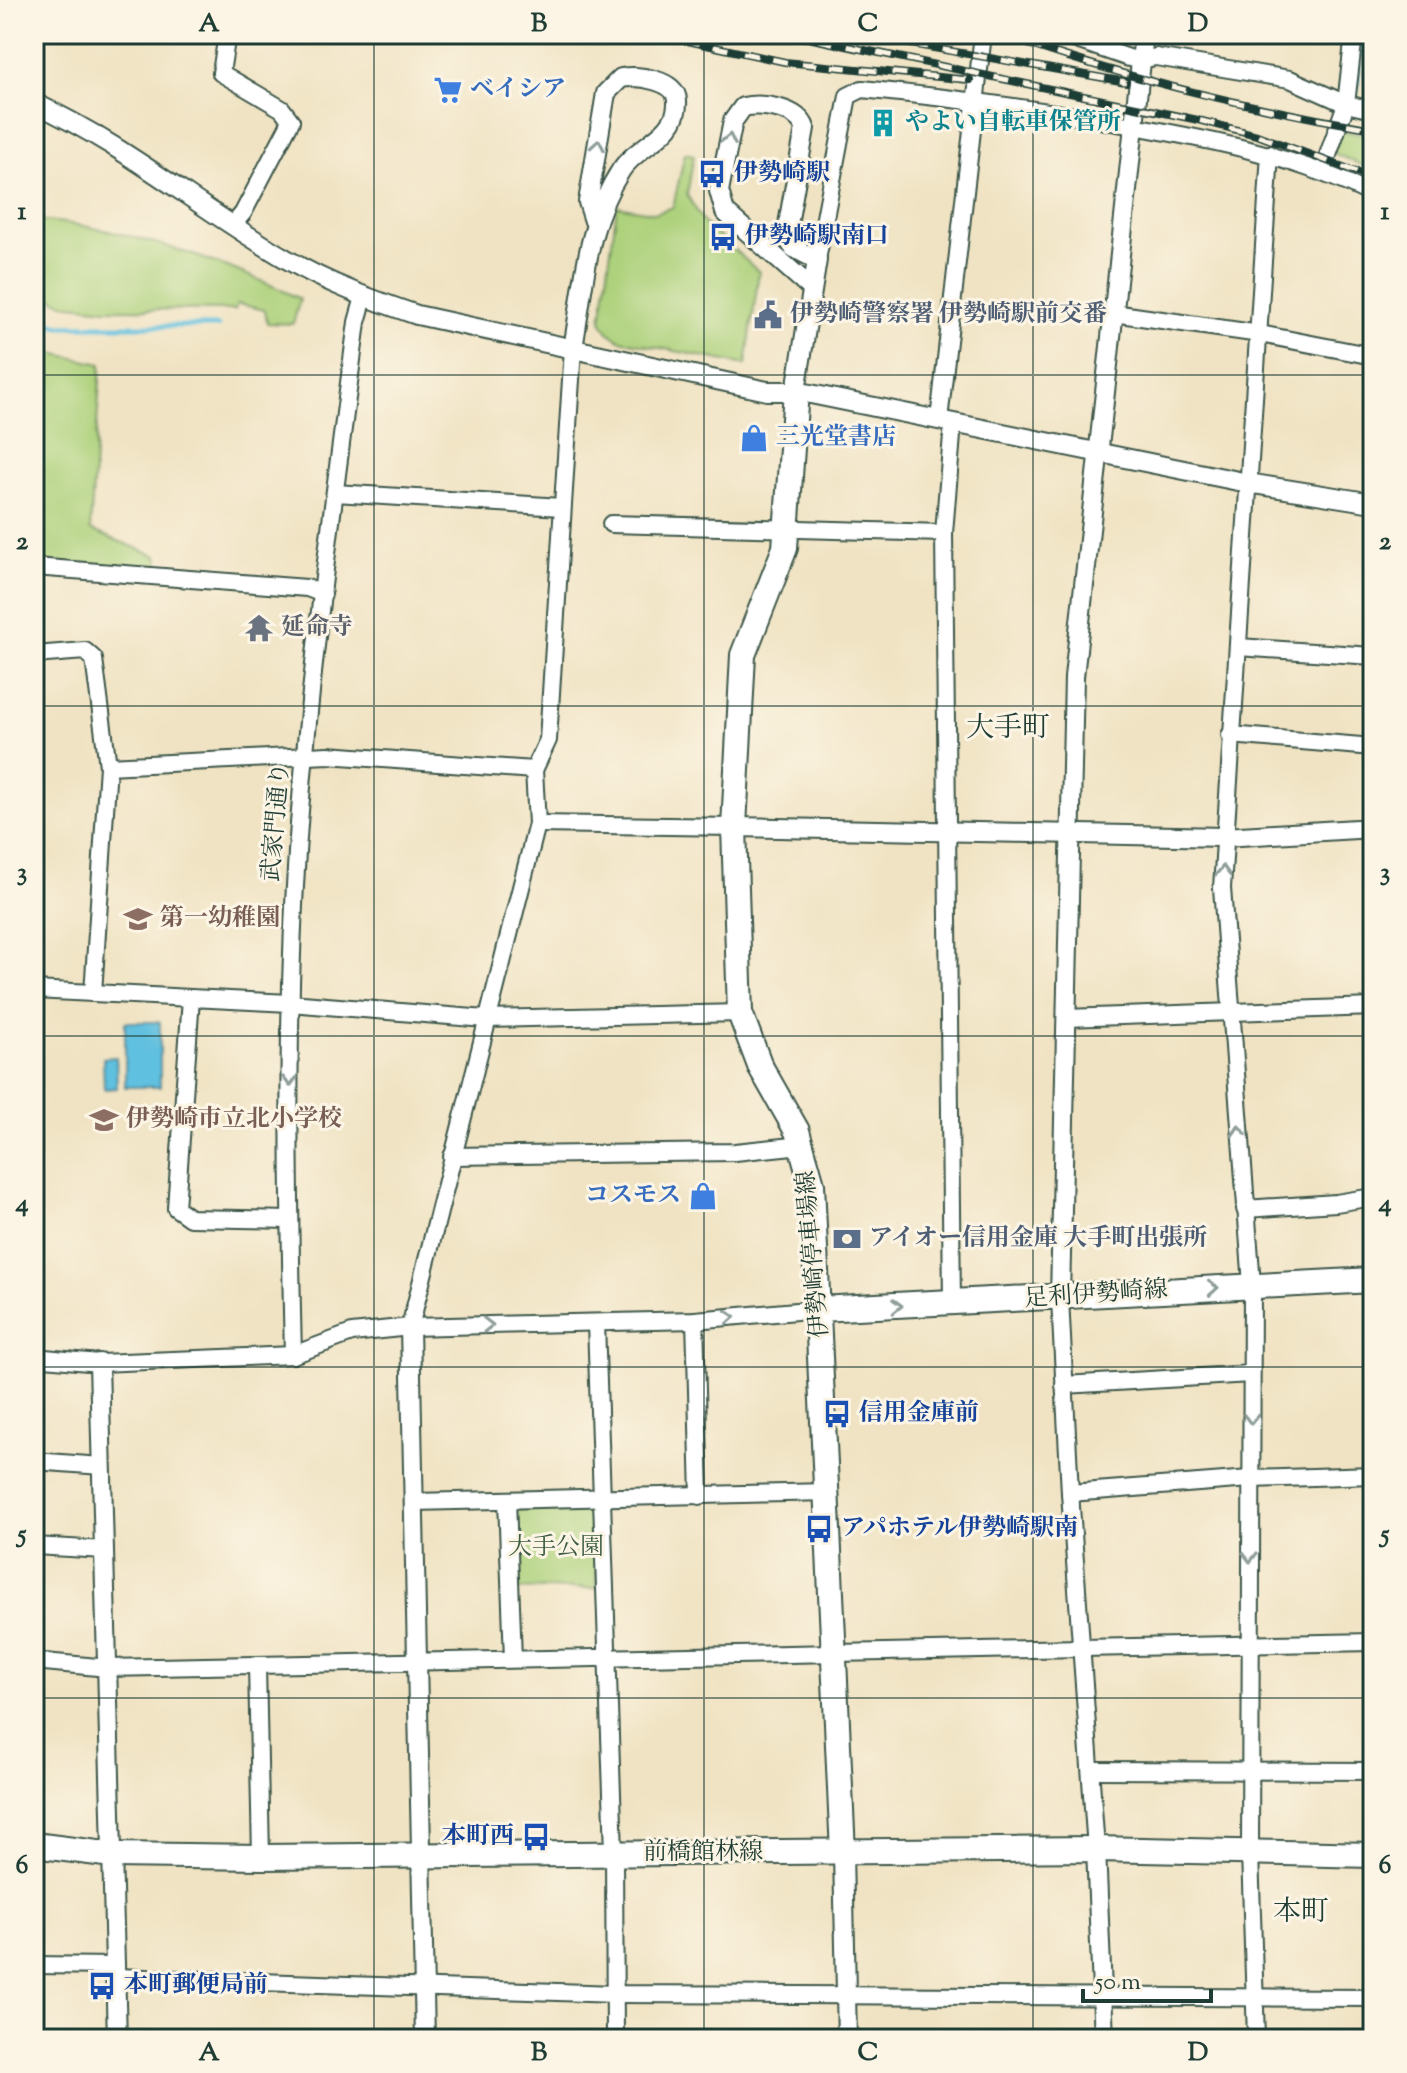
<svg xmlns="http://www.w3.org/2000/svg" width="1407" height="2073" viewBox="0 0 1407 2073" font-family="'Sorts Mill Goudy','Noto Serif JP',serif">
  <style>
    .green { fill: #add17b; stroke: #668758; stroke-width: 2 }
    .water { fill: #61c0df; stroke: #407e8a; stroke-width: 2 }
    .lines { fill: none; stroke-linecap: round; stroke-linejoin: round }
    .stream { stroke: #61c0df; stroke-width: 5 }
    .minor-casing { stroke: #3e5649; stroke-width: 20 }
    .tertiary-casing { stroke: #3e5649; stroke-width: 22 }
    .primary-casing { stroke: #3e5649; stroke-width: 28 }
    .minor { stroke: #fff; stroke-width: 16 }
    .tertiary { stroke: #fff; stroke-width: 18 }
    .primary { stroke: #fff; stroke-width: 24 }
    .rail-casing { stroke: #1f3d34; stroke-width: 8 }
    .rail { stroke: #fcf5e5; stroke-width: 5; stroke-dasharray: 15; stroke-linecap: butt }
    .oneway { stroke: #8f9e9a }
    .grid { fill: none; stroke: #1f3d34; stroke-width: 2; stroke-opacity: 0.55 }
    .labels { text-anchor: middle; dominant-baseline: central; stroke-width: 6; stroke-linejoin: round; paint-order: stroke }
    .shop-label { font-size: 24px; font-weight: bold; fill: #366cbe; stroke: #fcf5e5; text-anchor: start }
    .culture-label { font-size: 24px; font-weight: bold; fill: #0d838f; stroke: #fcf5e5; text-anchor: start }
    .transit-label { font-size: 24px; font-weight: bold; fill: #164399; stroke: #fcf5e5; text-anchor: start }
    .service-label { font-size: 24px; font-weight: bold; fill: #4e5e75; stroke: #fcf5e5; text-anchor: start }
    .worship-label { font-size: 24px; font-weight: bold; fill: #5b616d; stroke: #fcf5e5; text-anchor: start }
    .street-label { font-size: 24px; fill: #1f3d34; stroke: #fcf5e5 }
    .education-label { font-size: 24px; font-weight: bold; fill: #785e54; stroke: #fcf5e5; text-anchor: start }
    .park-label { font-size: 24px; fill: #3b5b42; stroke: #fcf5e5 }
    .quarter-label { font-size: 28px; fill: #1f3d34; stroke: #fcf5e5 }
    .neatline { fill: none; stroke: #1f3d34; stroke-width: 3 }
    .grid-label { font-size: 26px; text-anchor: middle; font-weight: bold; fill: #1f3d34 }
  </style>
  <rect width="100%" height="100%" fill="#fcf5e5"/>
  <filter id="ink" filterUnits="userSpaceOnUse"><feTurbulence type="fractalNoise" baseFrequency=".0125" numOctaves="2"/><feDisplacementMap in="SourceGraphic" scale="16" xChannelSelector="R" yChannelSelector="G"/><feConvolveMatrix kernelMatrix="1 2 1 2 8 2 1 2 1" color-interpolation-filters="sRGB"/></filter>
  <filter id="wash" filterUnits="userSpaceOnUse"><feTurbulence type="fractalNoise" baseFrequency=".006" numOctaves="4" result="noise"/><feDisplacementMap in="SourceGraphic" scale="32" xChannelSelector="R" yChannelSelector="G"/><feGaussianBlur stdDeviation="1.8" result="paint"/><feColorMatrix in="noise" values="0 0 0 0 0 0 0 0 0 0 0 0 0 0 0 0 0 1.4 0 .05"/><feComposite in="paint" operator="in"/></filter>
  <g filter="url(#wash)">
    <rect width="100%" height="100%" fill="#f0e3c3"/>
    <g class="green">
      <polygon points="1342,131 1373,136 1373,170 1333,153"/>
      <polygon points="685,153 694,155 687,195 704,223 759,272 746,365 620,340 608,332 601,321 617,206 656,213 673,207"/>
      <path d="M34,220c82,5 193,42 266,79l-7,25 -26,-1 -2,-13 -28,-6 -2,6 -129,-1 -43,-5 -29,-16z"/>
      <polygon points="34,349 101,364 90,530 157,556 161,571 34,562"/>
      <polygon points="590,1508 596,1514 597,1588 517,1589 514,1512 521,1509"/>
    </g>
    <g class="water">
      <rect x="125" y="1022" width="35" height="65"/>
      <polygon points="116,1057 117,1088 104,1089 103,1058"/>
    </g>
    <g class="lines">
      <g class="stream">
        <polyline points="1356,93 1362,34"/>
        <polyline points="34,319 60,326 218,326"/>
      </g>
    </g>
  </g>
  <g filter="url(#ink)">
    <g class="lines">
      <defs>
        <g id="minor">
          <polyline points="227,34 221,73 282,109 291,121 243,213 233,225"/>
          <polyline points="1059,34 1129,58 1140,60 1156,57 1290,79 1346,104 1373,110"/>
          <polyline points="1322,172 1346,104 1354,34"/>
          <path d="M817,260l31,-164 14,-7c90,9 177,20 266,36 84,15 168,31 245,70"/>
          <polyline points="1113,313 1260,334 1373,356"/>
          <polyline points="939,420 983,34"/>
          <polyline points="335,493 562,507"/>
          <polyline points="611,524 944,533"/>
          <polyline points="34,567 307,588 323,594"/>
          <polyline points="1238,647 1373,656"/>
          <polyline points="34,655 85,651 94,659 108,766 93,993"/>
          <polyline points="1230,735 1373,747"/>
          <polyline points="108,766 328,755 534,770"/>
          <polyline points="537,824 734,827"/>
          <polyline points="34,990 290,1003 486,1019 740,1013"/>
          <polyline points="191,998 176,1208 190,1218 290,1220"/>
          <polyline points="1066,1018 1373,1007"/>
          <polyline points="452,1156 735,1152 802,1145"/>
          <polyline points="1245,1209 1336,1203 1373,1197"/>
          <polyline points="1060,1298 1070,1493 1096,1849"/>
          <polyline points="952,1305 944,533 953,423"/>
          <polyline points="695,1320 700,1496"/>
          <polyline points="596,1323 614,1853 615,2039"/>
          <polyline points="410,1327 537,824 534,770 548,740 573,348"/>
          <path d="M293,1355c-4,-168 -7,-336 4,-503 12,-177 37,-354 60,-530l7,-25"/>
          <polyline points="34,1357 99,1363 293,1355 352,1333 410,1327 695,1320 819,1309"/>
          <polyline points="1064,1385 1251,1374"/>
          <polyline points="34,1461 102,1466"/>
          <polyline points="1070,1493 1250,1479 1373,1475"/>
          <polyline points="507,1500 513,1659"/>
          <polyline points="414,1502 828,1492"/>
          <polyline points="34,1546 105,1550"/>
          <polyline points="34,1661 108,1668 1373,1642"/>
          <polyline points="257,1665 261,1857"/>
          <polyline points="1091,1770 1373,1771"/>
          <polyline points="34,1965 115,1966"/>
          <polyline points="115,1977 616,1994 1373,1998"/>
          <polyline points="1256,2039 1250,1852 1252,1285 1222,888 1270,154"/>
        </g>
        <g id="tertiary">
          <path d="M34,103c92,42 167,107 254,157 41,24 85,40 129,55l350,76h29l452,92 125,20"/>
          <path d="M573,348c11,-61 13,-125 48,-178 16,-25 58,-35 56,-69 0,-21 -39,-26 -56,-23l-15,15 -18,109 6,19"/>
          <path d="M796,391l21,-131 -23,-12 -8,-12 19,-108c-7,-20 -43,-25 -62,-21l-10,14 -14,70 6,21 86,76"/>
          <polyline points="734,827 1224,837 1373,828"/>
          <polyline points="1060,1298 1074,677 1144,34"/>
          <polyline points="410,1327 425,2039"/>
          <polyline points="99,1363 117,2039"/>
          <polyline points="1096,1849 1104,2039"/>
          <polyline points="843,1853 847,2039"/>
        </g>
        <g id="primary">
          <polyline points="796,391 785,548 743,655 734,827 740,1013 760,1066 797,1131 812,1184 843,1853"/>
          <polyline points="819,1309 1373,1280"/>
          <polyline points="34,1845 113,1855 261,1857 1096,1849 1373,1855"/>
        </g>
      </defs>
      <use href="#minor" class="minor-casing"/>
      <use href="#tertiary" class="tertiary-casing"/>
      <use href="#primary" class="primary-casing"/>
      <use href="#minor" class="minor"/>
      <use href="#tertiary" class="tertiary"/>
      <use href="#primary" class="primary"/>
      <defs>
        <g id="rail">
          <polyline points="655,34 785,62 970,80"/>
          <polyline points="789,34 1198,120 1257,135 1373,178"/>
          <polyline points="854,34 1126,82"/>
          <path d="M999,34c121,43 248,74 374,95"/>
        </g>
      </defs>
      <use href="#rail" class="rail-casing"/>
      <use href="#rail" class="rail"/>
    </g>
    <defs><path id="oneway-chevron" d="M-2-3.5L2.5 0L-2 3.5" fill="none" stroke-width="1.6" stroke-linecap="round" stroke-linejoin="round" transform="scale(2)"/></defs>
    <g class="oneway">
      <use href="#oneway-chevron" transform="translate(729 139) rotate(-78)"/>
      <use href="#oneway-chevron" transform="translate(598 145) rotate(-80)"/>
      <use href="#oneway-chevron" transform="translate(1223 871) rotate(-88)"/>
      <use href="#oneway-chevron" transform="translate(290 1081) rotate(90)"/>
      <use href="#oneway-chevron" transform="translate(1239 1131) rotate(-94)"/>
      <use href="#oneway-chevron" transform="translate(1213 1288) rotate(-4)"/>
      <use href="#oneway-chevron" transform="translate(897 1306) rotate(-2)"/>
      <use href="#oneway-chevron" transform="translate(730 1317) rotate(-5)"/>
      <use href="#oneway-chevron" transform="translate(488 1325) rotate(-1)"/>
      <use href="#oneway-chevron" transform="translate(1251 1419) rotate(91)"/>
      <use href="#oneway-chevron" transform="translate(1250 1557) rotate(90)"/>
    </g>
  </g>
  <path class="grid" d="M374,34v2005M704,34v2005M1033,34v2005M34,375h1339M34,706h1339M34,1036h1339M34,1367h1339M34,1698h1339"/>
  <defs>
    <symbol id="supermarket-bare" viewBox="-9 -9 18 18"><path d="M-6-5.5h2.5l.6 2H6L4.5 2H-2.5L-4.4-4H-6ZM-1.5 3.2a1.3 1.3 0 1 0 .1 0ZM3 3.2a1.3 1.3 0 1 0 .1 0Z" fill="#3f7fe0" stroke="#fcf5e5" stroke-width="2.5" paint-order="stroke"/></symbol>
    <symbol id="building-bare" viewBox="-9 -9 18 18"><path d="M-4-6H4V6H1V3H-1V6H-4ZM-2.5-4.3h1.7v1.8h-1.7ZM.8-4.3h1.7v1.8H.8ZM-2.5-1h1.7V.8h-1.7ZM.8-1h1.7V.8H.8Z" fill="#0f9aa8" stroke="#fcf5e5" stroke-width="2.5" paint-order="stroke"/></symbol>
    <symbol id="bus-bare" viewBox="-9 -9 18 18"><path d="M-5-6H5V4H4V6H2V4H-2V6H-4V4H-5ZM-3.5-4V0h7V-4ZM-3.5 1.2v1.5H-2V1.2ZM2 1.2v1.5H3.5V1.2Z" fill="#1a4fb4" stroke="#fcf5e5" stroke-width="2.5" paint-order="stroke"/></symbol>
    <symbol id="civic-bare" viewBox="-9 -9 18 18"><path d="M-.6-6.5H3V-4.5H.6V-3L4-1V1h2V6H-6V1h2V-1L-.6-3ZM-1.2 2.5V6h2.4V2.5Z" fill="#5c6f8a" stroke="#fcf5e5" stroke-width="2.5" paint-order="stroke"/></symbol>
    <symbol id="shop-bare" viewBox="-9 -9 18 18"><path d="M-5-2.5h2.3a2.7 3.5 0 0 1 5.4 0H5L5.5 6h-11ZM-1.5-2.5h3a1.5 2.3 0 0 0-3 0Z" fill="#3f7fe0" stroke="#fcf5e5" stroke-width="2.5" paint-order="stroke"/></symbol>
    <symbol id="temple-bare" viewBox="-9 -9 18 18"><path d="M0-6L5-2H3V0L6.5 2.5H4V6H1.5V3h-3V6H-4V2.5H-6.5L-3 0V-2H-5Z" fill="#6b7280" stroke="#fcf5e5" stroke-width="2.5" paint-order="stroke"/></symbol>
    <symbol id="school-bare" viewBox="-9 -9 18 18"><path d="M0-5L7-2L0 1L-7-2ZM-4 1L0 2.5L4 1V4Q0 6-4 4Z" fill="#8d6e63" stroke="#fcf5e5" stroke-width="2.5" paint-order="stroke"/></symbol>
    <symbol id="bank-bare" viewBox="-9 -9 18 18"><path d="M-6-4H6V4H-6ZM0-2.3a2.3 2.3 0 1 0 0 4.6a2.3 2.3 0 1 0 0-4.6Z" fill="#5c6f8a" stroke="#fcf5e5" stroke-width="2.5" paint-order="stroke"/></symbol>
  </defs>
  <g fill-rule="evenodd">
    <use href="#supermarket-bare" x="428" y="70" width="40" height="40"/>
    <use href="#building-bare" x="863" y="103" width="40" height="40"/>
    <use href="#bus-bare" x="692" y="154" width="40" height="40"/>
    <use href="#bus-bare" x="703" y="217" width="40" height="40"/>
    <use href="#civic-bare" x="748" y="295" width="40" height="40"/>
    <use href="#shop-bare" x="734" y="418" width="40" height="40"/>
    <use href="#temple-bare" x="239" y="608" width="40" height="40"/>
    <use href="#school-bare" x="118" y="899" width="40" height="40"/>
    <use href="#school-bare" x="84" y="1100" width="40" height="40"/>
    <use href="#shop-bare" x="683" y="1176" width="40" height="40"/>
    <use href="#bank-bare" x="827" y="1219" width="40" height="40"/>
    <use href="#bus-bare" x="817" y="1394" width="40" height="40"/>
    <use href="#bus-bare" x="799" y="1509" width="40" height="40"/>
    <use href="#bus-bare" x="516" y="1817" width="40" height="40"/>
    <use href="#bus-bare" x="82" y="1966" width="40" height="40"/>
  </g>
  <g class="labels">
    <g class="shop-label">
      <text x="470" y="90">ベイシア</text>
      <text x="776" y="438">三光堂書店</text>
      <text x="681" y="1196" text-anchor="end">コスモス</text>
    </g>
    <g class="culture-label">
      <text x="905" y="123">やよい自転車保管所</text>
    </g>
    <g class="transit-label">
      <text x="734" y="174">伊勢崎駅</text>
      <text x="745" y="237">伊勢崎駅南口</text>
      <text x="859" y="1414">信用金庫前</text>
      <text x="841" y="1529">アパホテル伊勢崎駅南</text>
      <text x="514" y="1837" text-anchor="end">本町西</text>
      <text x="124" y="1986">本町郵便局前</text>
    </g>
    <g class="service-label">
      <text x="790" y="315">伊勢崎警察署 伊勢崎駅前交番</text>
      <text x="869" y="1239">アイオー信用金庫 大手町出張所</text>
    </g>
    <g class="worship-label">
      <text x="281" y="628">延命寺</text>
    </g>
    <g class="street-label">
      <text transform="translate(277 822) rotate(-85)">武家門通り</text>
      <text transform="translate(814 1254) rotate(-95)">伊勢崎停車場線</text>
      <text transform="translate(1096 1295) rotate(-4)">足利伊勢崎線</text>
      <text x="703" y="1853">前橋館林線</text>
    </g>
    <g class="education-label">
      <text x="160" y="919">第一幼稚園</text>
      <text x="126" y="1120">伊勢崎市立北小学校</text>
    </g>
    <g class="park-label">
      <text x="556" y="1548">大手公園</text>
    </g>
    <g class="quarter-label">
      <text x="1008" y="729">大手町</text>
      <text x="1301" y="1913">本町</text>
    </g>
  </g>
  <rect width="1407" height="2073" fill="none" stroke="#fcf5e5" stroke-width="88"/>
  <path d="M1083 1989v12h128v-12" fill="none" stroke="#1f3d34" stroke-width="4"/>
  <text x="1095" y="1989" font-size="24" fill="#1f3d34" stroke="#fcf5e5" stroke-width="6" paint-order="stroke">50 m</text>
  <rect x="44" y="44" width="1319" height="1985" class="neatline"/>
  <g class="grid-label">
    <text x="209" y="31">A</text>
    <text x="539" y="31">B</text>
    <text x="868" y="31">C</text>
    <text x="1198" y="31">D</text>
    <text x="22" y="219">1</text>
    <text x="1385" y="219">1</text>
    <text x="22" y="549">2</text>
    <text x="1385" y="549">2</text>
    <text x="22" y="880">3</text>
    <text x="1385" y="880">3</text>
    <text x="22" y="1211">4</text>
    <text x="1385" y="1211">4</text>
    <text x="22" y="1542">5</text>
    <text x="1385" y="1542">5</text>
    <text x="22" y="1873">6</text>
    <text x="1385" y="1873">6</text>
    <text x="209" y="2060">A</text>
    <text x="539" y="2060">B</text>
    <text x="868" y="2060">C</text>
    <text x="1198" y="2060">D</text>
  </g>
</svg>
